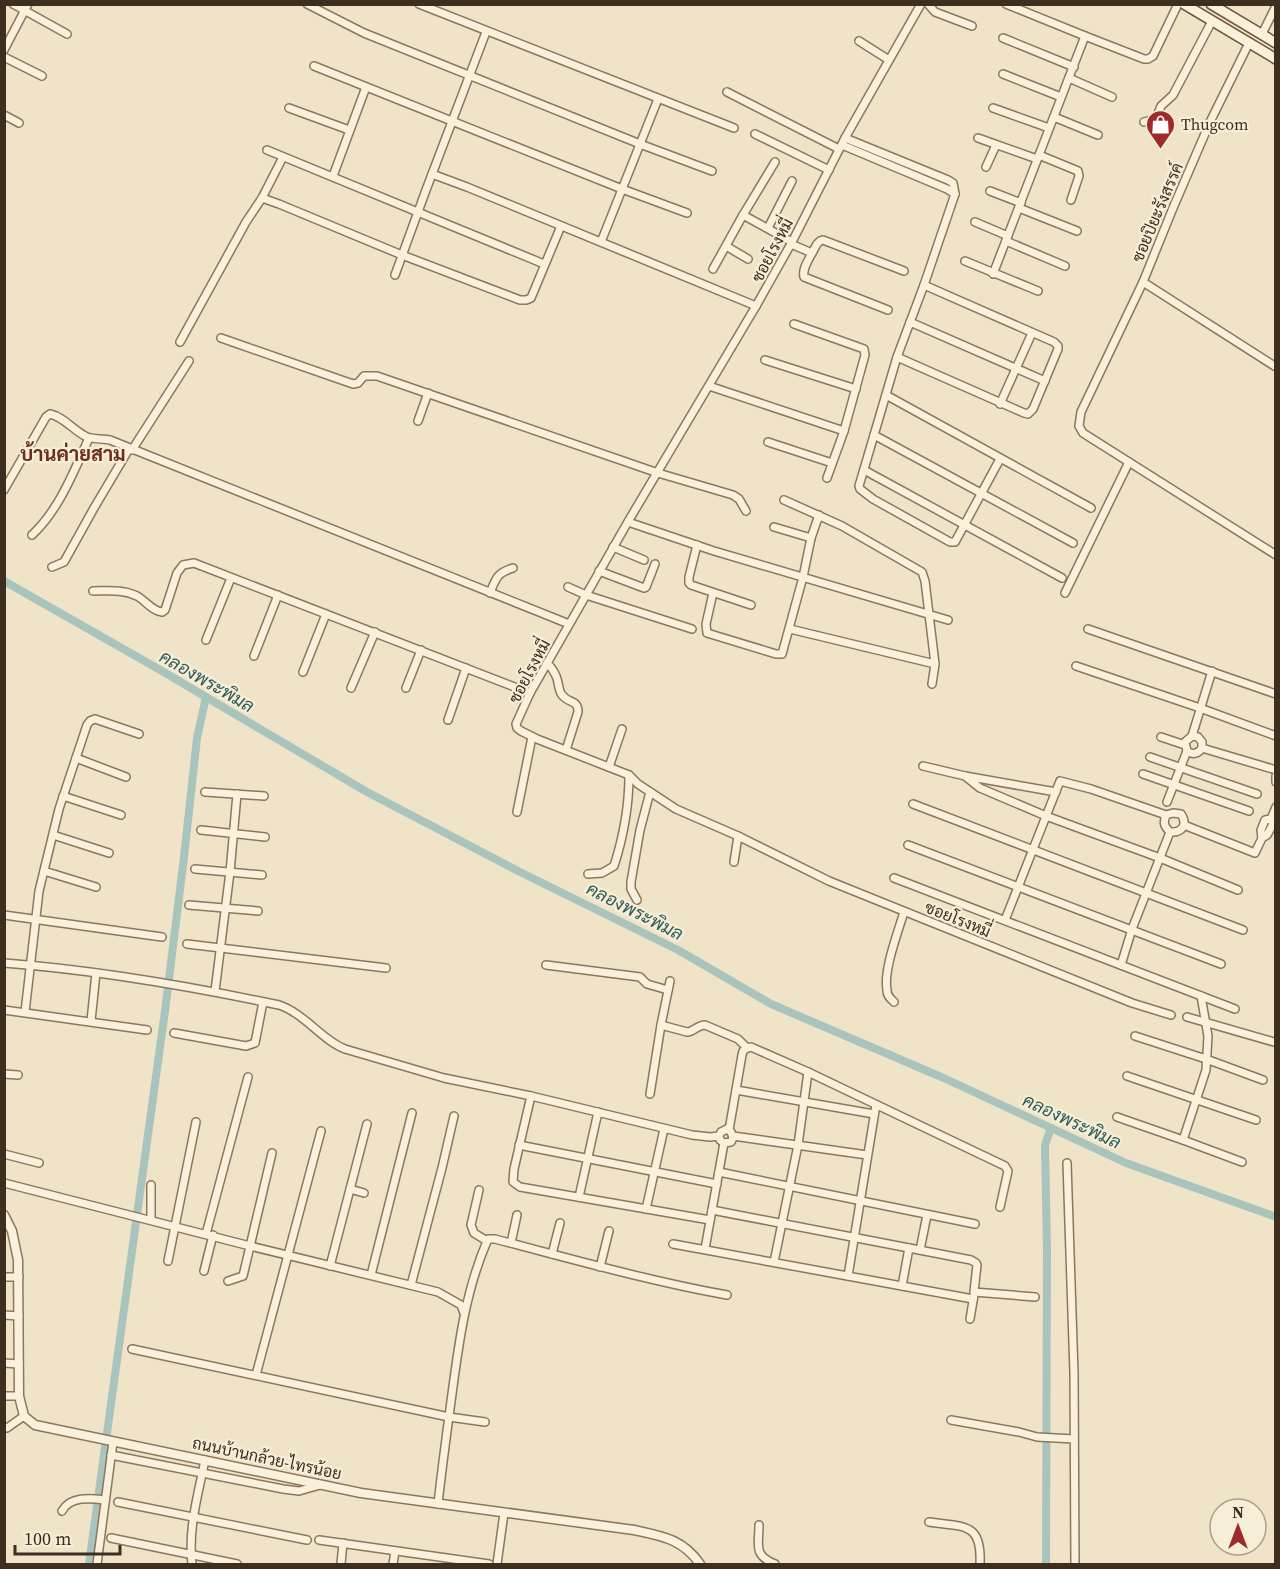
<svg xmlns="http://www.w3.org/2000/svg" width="1280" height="1569" viewBox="0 0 1280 1569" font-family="'Source Serif 4',Sarabun,serif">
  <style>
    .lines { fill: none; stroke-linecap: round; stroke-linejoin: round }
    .canal { stroke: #a9c4bc; stroke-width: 8 }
    .minor-casing { stroke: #8d765c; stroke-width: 10 }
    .tertiary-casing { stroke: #8d765c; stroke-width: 11 }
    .secondary-casing { stroke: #6f573f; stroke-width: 12 }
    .minor { stroke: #faf1dc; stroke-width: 7 }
    .tertiary { stroke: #faf1dc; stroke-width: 8 }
    .secondary { stroke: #faf1dc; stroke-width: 9 }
    .labels { text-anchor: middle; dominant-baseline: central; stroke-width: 4.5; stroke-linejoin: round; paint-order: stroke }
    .poi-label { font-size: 16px; fill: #3d2e20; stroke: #f7eed8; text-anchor: start }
    .street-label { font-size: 16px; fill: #3d2e20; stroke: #f7eed8 }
    .water-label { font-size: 18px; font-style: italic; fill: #2f5d5a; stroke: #f7eed8 }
    .quarter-label { font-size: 20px; font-weight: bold; fill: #6b2e1e; stroke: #f7eed8 }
  </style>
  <rect width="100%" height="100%" fill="#f0e4c8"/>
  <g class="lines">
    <g class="canal">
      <polyline points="4,581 162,671 367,792 518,871 678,950 771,1004 946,1079 1126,1163 1276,1217"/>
      <polyline points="89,1564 165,1011 184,857 197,738 206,697"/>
      <polyline points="1046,1564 1047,1251 1045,1145 1051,1128"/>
    </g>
    <defs>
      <g id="minor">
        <polyline points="13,4 67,34"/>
        <polyline points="307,4 364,33 640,144 712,171"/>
        <polyline points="419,4 734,128"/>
        <polyline points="921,4 845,138 792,242 756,306 629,520 530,693 516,724 517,728 521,731 537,739 629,775 638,784 676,809 738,836 829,881 1132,1003 1171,1015"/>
        <polyline points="928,4 935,12 972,26"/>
        <polyline points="1006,4 1085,36"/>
        <polyline points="1262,34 1276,6"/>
        <polyline points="1003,38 1074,67"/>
        <polyline points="859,41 889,60"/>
        <polyline points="1249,43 1210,122 1173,208 1143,282 1276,367"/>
        <polyline points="4,50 28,4"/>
        <polyline points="4,57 42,76"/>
        <polyline points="314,66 622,189 687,213"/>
        <polyline points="1003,74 1061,97"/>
        <polyline points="1069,78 1112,97"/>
        <polyline points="727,92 839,149"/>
        <polyline points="289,108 349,130"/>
        <polyline points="993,108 1049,128"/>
        <polyline points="4,115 19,123"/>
        <polyline points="1054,117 1098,135"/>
        <polyline points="1144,122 1156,119 1161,106 1173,95 1212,21"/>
        <polyline points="755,134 829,170"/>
        <polyline points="845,138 948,180 953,183 955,194 924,285 897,357 859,486 860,489 873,499 950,542 955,542 1000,459"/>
        <polyline points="978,138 1037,159"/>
        <polyline points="842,145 947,189 955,194"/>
        <polyline points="267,150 544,264"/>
        <polyline points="1039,155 1078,171 1079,176 1071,200"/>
        <polyline points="775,162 743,215 792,242"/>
        <polyline points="986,167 996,145"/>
        <polyline points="432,174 467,187 756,306"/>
        <polyline points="333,176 366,87"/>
        <polyline points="990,191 1021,203"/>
        <polyline points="262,198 279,204 402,255 520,300 526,300 531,298 561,226"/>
        <polyline points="1019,208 1077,231"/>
        <polyline points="975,222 1008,236"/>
        <polyline points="768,228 792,181"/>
        <polyline points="1006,241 1065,266"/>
        <polyline points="601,242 658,99"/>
        <polyline points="791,244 812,253 817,244 820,241 823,240 904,271"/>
        <polyline points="726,246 748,259"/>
        <path d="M812,253c-4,8 -10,16 -8,24l84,33"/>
        <polyline points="965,261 1038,291"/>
        <polyline points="713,269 743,215"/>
        <polyline points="993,274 1085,36 1144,59 1148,59 1153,56 1178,4"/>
        <polyline points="395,275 426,190 486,32"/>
        <polyline points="1143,282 1081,412 1079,426 1083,433 1276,555"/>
        <polyline points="910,322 1045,381"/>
        <polyline points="794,324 864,349 865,355 844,431"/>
        <polyline points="221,338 353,384 358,383 364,376 377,376 658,473 733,495 739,499 746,511"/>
        <polyline points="180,342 246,222 262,198 283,157"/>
        <polyline points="897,357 1024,413 1028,414 1033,409 1058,349 1058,346 1054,342 924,285"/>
        <polyline points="765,360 856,389"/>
        <polyline points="709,386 844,431 827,478"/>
        <polyline points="886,395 1091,508"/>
        <polyline points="1000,404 1032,333"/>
        <polyline points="418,421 428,393"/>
        <polyline points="874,435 1073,543"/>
        <polyline points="768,442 832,463"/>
        <polyline points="132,450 189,361"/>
        <polyline points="864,470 1062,578"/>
        <path d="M4,490l42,-73 4,-3c14,3 23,16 35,22 7,4 17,2 25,4l459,184"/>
        <polyline points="784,500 842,526 922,572 925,581 935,664 932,684"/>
        <polyline points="628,522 714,551 948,620"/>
        <polyline points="774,527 811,538"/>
        <path d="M32,535c27,-25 42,-64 57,-97"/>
        <polyline points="697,545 689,577 689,583 691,585 751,605"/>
        <polyline points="613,547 644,560"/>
        <polyline points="52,567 64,562 94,508 129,449"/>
        <polyline points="599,571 644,588 646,587 655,564"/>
        <polyline points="568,587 586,595 692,629"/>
        <path d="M93,591c15,0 30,-2 44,5 9,5 15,15 25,16l3,-2 12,-37 6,-8 11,-2 336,130"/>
        <path d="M490,593c6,-15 7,-20 23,-25"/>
        <polyline points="713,593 706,624 707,633 776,654 782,654 803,577 811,538 819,515"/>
        <polyline points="1065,593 1129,462"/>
        <polyline points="790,629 935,664"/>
        <polyline points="1088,629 1276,694"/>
        <polyline points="206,640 231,578"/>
        <polyline points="254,656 278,595"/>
        <path d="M547,663c4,4 7,8 9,13 3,6 2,14 6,19 7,9 16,4 16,17l-12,38"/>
        <polyline points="1076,666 1200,708 1276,736"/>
        <polyline points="303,672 326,614"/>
        <polyline points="351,688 375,632"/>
        <polyline points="406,688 421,650"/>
        <polyline points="448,720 466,668"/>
        <path d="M1192,736l6,1 4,5v6c-4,6 -10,7 -15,3l-2,-9 7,-6 20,-65"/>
        <polyline points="1161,737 1185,745"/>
        <polyline points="1202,748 1276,770"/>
        <polyline points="1150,757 1257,794"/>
        <polyline points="76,758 126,777"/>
        <polyline points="923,766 965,776 1056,792"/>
        <polyline points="609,767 622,729"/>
        <polyline points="1143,774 1249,811"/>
        <polyline points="965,776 980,788 1046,816 1160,858 1238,890"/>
        <polyline points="1276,776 1276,782"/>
        <polyline points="205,792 264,796"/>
        <polyline points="63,796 121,815"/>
        <polyline points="1167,802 1187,751"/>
        <polyline points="913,804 1243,930"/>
        <polyline points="517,812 532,737"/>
        <polyline points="1184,825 1255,853 1262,838 1267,835 1273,824 1271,819 1276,807"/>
        <polyline points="201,830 265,837"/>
        <polyline points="53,835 109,853"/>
        <polyline points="1262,838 1261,830 1265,820 1271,819"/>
        <polyline points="908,845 1221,964"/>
        <polyline points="734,862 738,836"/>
        <polyline points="195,869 262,875"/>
        <polyline points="44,871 96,887"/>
        <path d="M588,874l14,-1 12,-7c9,-28 15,-60 15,-91"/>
        <polyline points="894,878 1235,1009"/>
        <polyline points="637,900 631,889 631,882 640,830 650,792"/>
        <polyline points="189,905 258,911"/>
        <polyline points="4,915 162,937"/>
        <path d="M1005,920l55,-139 31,8 75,26 7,-2 8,1c7,11 1,19 -11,18 -6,-6 -7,-9 -4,-17"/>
        <polyline points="187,944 386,968"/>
        <path d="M4,963c93,7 185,23 275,42 25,8 44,36 66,44l99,29 87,18 161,39 18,2 9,-1 2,-4 6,-3 4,3 2,6 -2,4 -7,1 -4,-3 -1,-4"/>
        <polyline points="546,965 640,977 647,984 668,990"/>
        <polyline points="1121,965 1132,929 1170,832"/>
        <path d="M670,981l-9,44 26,7c7,0 10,-7 18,-7l33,14 9,9 4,-1 57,25 197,94 3,5 -8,36"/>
        <polyline points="215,991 230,872 237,794"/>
        <path d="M894,1002c-4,-4 -7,-6 -7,-12 -4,-19 11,-58 17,-78"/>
        <polyline points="4,1010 147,1030"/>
        <polyline points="25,1012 39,891 59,809 87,725 90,721 95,719 139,734"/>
        <polyline points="1187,1017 1274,1042"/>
        <polyline points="91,1021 96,973"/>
        <polyline points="174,1033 246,1046 255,1043 263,1002"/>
        <polyline points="1135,1036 1206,1059 1263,1080"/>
        <polyline points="4,1074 18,1075"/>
        <polyline points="1127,1076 1256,1120"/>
        <polyline points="736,1090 874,1114"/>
        <polyline points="650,1094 661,1025"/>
        <polyline points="531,1096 514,1169 513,1182 520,1187 710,1220"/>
        <polyline points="1117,1117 1183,1140 1242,1162"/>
        <polyline points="729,1130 742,1055 743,1051 747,1048"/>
        <polyline points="733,1136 867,1155"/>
        <polyline points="1183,1140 1206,1070 1208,1036 1201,996"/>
        <polyline points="519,1145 717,1184"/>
        <polyline points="4,1154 39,1163"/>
        <polyline points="1067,1163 1074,1373 1075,1564"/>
        <polyline points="719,1172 975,1224"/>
        <polyline points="4,1183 250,1246 438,1292 461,1305 464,1313"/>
        <polyline points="350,1189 364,1193"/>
        <polyline points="479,1190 471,1225 474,1233 487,1241"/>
        <polyline points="579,1197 598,1112"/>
        <polyline points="646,1209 664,1129"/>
        <polyline points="712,1210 971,1260 976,1263 977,1265 974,1292 1035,1297"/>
        <polyline points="151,1219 151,1185"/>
        <polyline points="206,1234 248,1077"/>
        <polyline points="511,1243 517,1215"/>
        <polyline points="673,1244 973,1299"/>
        <polyline points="705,1249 724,1143"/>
        <polyline points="920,1250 927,1215"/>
        <polyline points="552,1254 560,1223"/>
        <polyline points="168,1261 196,1122"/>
        <polyline points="774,1262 798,1145 808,1072"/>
        <polyline points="330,1266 367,1124"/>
        <polyline points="600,1267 609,1231"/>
        <polyline points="204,1271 213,1235"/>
        <polyline points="371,1275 412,1113"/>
        <polyline points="848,1276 876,1105"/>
        <polyline points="4,1277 19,1277"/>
        <polyline points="228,1281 243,1276 272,1153"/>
        <polyline points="411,1285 442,1168 454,1116"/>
        <polyline points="902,1286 909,1248"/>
        <polyline points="4,1315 19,1316"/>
        <polyline points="970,1319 974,1295"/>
        <polyline points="132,1349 449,1417 485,1422"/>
        <polyline points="4,1363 19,1364"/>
        <polyline points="256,1375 321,1131"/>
        <polyline points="4,1396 19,1396"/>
        <polyline points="951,1420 1019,1432 1037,1437 1074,1439"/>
        <polyline points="4,1427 7,1428 24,1416"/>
        <polyline points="111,1455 283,1489 299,1491 320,1485"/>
        <polyline points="118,1502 307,1540"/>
        <path d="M438,1504c4,-37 9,-73 14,-110 7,-53 14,-105 36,-155h7c77,20 154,42 232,56"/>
        <path d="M62,1511c8,-15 28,-13 43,-11"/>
        <path d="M929,1522c35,5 53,0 51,42"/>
        <path d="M759,1525c0,21 -6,30 16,39"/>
        <polyline points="111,1538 237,1564"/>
        <polyline points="319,1540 489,1564"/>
        <polyline points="97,1564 113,1442"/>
        <path d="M192,1564c-4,-36 6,-69 13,-104"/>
        <polyline points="341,1564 343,1543"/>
        <polyline points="393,1564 395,1551"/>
        <polyline points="497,1564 504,1513"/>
      </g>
      <path id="tertiary" d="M4,1215l8,16 6,29 1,136 5,20 11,9 326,68 273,37c28,6 49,9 66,34"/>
      <g id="secondary">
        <polyline points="1184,4 1276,59"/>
        <polyline points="1211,4 1276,43"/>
      </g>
    </defs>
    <use href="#minor" class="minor-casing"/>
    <use href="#tertiary" class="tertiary-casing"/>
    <use href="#secondary" class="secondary-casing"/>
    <use href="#minor" class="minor"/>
    <use href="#tertiary" class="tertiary"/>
    <use href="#secondary" class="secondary"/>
  </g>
  <defs>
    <symbol id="shop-pin" viewBox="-11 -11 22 30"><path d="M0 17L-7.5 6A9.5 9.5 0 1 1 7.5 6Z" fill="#9e2a2b" stroke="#f7eed8"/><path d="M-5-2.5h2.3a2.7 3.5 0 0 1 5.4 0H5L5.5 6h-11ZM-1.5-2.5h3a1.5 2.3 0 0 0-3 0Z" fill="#fff"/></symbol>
  </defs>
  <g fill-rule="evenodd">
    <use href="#shop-pin" x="1144" y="108" width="33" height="45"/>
  </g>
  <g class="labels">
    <g class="poi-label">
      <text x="1181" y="124">Thugcom</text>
    </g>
    <g class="street-label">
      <text transform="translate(1157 212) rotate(-67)">ซอยปิยะรังสรรค์</text>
      <text transform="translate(772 250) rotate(-62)">ซอยโรงหมี่</text>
      <text transform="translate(529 671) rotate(-62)">ซอยโรงหมี่</text>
      <text transform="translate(958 919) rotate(22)">ซอยโรงหมี่</text>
      <text transform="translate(267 1458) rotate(12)">ถนนบ้านกล้วย-ไทรน้อย</text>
    </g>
    <g class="water-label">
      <text transform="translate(207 681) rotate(30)">คลองพระพิมล</text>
      <text transform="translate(635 911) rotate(27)">คลองพระพิมล</text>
      <text transform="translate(1072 1121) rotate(25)">คลองพระพิมล</text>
    </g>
    <g class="quarter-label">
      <text x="73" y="454">บ้านค่ายสาม</text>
    </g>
  </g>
  <rect width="1280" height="1569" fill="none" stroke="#3d2e20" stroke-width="12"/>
  <g transform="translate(1238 1527)"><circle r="28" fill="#f7eed8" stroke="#ada18e" stroke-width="1.5"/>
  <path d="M0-4.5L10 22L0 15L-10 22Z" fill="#9e2a2b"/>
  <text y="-9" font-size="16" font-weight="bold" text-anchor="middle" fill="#3d2e20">N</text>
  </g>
  <path d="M15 1545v9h105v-9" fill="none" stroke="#3d2e20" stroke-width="3"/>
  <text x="24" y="1545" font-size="18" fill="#3d2e20" stroke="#f7eed8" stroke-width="4.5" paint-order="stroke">100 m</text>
</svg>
